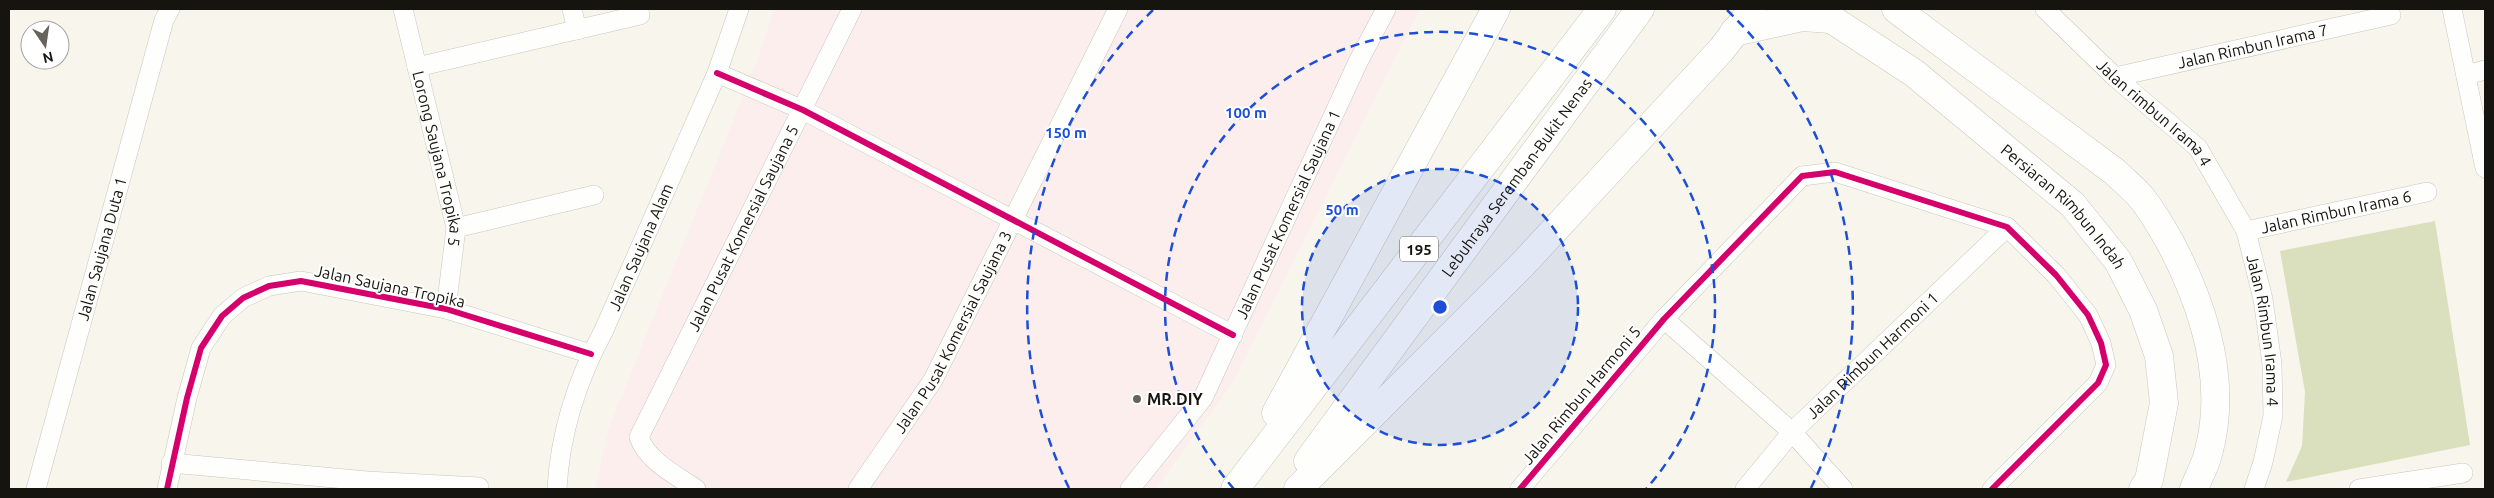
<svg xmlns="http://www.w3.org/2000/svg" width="2494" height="498" viewBox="0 0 2494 498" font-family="Ubuntu,sans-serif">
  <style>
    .commercial { fill: #fbeeed }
    .green { fill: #dadfbd }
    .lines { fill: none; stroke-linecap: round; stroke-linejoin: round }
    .street-casing { stroke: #c8c6be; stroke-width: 20 }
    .secondary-casing { stroke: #c8c6be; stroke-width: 29 }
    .highway-casing { stroke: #c8c6be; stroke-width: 29 }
    .street { stroke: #fefefc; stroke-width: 19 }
    .secondary { stroke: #fefefc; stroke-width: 28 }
    .highway { stroke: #fefefc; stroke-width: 28 }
    .cycleway-casing { stroke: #fff; stroke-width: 9 }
    .cycleway { stroke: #d6006c; stroke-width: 6 }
    .ring { fill: none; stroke: #1d4ed8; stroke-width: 2.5; stroke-dasharray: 9 6 }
    .poi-dot { fill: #65635c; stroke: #fff; stroke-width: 2 }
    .labels { text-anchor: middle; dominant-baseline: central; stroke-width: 4; stroke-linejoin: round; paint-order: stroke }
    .shield { fill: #fff; stroke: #5c5a56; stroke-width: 1 }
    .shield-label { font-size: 15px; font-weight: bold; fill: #16140e }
    .street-label { font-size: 16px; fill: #16140e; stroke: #fff }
    .poi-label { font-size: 16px; font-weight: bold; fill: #16140e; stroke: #fff; text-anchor: start }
    .centre { fill: #1d4ed8; stroke: #fff; stroke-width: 2.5 }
    .ring-label { font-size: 15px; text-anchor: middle; font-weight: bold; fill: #1d4ed8; stroke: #fff; stroke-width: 4; stroke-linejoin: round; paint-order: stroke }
  </style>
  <rect width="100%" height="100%" fill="#f8f6ec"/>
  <polygon class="commercial" points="774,9 1420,9 1234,381 1156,489 595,489 608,430 757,61"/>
  <polygon class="green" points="2435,221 2470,445 2286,482 2302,446 2305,392 2280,251"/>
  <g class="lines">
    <defs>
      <g id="street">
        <path id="s1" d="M403,9l53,219 -10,81"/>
        <polyline points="572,9 577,30"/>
        <path id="s2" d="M2045,9l70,68 83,71 48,83 17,68 9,65 1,52 -10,46 -9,27"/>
        <polyline points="2452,9 2485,168"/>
        <polyline points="417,67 640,15"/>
        <polyline points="717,73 803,110 1233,335"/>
        <polyline points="2466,75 2485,70"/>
        <path id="s3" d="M2115,77l276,-62"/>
        <polyline points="456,228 594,195"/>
        <path id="s4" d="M2246,231l181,-39"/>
        <polyline points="1664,319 1792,432 1843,489"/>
        <polyline points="171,463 367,481 479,487"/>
        <path id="s5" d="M36,489l128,-469 6,-11"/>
        <polyline points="167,489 187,398 201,348 222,316 243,298 269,286 301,281 446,309 591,354"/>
        <path id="s6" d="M557,489c3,-56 20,-109 47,-159l113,-257 22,-64"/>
        <path id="s7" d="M696,489c-20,-14 -49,-28 -57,-52l213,-428"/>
        <path id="s8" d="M858,489l75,-109 185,-371"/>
        <path id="s9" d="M1130,489l73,-91 155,-336 28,-53"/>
        <polyline points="1520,489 1664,319 1802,176 1835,172 2007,227 2056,275 2088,315 2101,343 2106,365 2098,383 1992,489"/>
        <path id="s10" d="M1745,489l47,-57 215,-205"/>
        <polyline points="2359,489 2463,473"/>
      </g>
      <g id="secondary">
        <path id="s11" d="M1816,9l98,64 159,132 45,56 25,49 16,46 5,47 -15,77 -6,9"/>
        <path d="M1896,9l219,163c8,8 18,16 25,24 12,14 22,32 31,48 33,63 57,139 37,210 -3,12 -10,24 -14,35"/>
      </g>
      <g id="highway">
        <polyline points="1734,32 1802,17 1831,19"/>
        <polyline points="1276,413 1496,9"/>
        <path id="s12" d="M1308,461l332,-452"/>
        <polyline points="1235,489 1602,9"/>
        <polyline points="1298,489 1522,265 1721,50 1753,9"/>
      </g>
    </defs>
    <use href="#street" class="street-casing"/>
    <use href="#secondary" class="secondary-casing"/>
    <use href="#highway" class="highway-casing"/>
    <use href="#street" class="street"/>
    <use href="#secondary" class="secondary"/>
    <use href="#highway" class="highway"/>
    <defs>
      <g id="cycleway">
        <polyline points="717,73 803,110 1233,335"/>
        <polyline points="167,489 187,398 201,348 222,316 243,298 269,286 301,281 446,309 591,354"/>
        <polyline points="1520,489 1664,319 1802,176 1835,172 2007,227 2056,275 2088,315 2101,343 2106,365 2098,383 1992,489"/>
      </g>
    </defs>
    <use href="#cycleway" class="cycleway-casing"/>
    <use href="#cycleway" class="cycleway"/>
  </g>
  <circle cx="1440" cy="307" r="138" fill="#1d4ed8" fill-opacity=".12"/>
  <g class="ring">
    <circle cx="1440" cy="307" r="138"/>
    <path d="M1234 489A275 275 0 1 1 1646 489"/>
    <path d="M1069 488A413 413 0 0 1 1153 10M1727 10A413 413 0 0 1 1811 488"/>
  </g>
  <circle class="poi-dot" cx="1137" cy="399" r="5"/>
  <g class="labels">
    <rect class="shield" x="1400" y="236.5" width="38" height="25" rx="4"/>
    <g class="shield-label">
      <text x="1419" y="249">195</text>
    </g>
    <g class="street-label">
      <text stroke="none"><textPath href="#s3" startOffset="141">Jalan Rimbun Irama 7</textPath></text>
      <text stroke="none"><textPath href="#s2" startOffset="151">Jalan rimbun Irama 4</textPath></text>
      <text stroke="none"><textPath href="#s1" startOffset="154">Lorong Saujana Tropika 5</textPath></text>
      <text stroke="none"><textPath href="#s12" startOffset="352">Lebuhraya Seremban-Bukit Nenas</textPath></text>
      <text stroke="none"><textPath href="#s11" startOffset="318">Persiaran Rimbun Indah</textPath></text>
      <text stroke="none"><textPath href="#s4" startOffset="92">Jalan Rimbun Irama 6</textPath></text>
      <text stroke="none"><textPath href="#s9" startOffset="319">Jalan Pusat Komersial Saujana 1</textPath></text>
      <text stroke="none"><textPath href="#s7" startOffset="312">Jalan Pusat Komersial Saujana 5</textPath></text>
      <text stroke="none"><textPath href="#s6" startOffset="258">Jalan Saujana Alam</textPath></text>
      <text stroke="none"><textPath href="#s5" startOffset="249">Jalan Saujana Duta 1</textPath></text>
      <text transform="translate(390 286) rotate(12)">Jalan Saujana Tropika</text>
      <text stroke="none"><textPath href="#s2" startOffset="404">Jalan Rimbun Irama 4</textPath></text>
      <text stroke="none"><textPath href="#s8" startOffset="184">Jalan Pusat Komersial Saujana 3</textPath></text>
      <text stroke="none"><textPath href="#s10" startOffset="185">Jalan Rimbun Harmoni 1</textPath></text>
      <text transform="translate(1581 395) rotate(-50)">Jalan Rimbun Harmoni 5</text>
    </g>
    <g class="poi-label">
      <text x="1147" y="399">MR.DIY</text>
    </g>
  </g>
  <circle cx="1440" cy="307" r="8" class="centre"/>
  <g class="ring-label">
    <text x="1246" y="118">100 m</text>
    <text x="1066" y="138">150 m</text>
    <text x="1342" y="215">50 m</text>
  </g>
  <rect width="2494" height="498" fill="none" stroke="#16140e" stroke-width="20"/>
  <g transform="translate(45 45) rotate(167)"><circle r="24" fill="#ffffff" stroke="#a2a19f"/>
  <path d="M0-4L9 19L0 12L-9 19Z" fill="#65635c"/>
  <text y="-8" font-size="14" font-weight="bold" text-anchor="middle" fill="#16140e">N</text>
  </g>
</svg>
